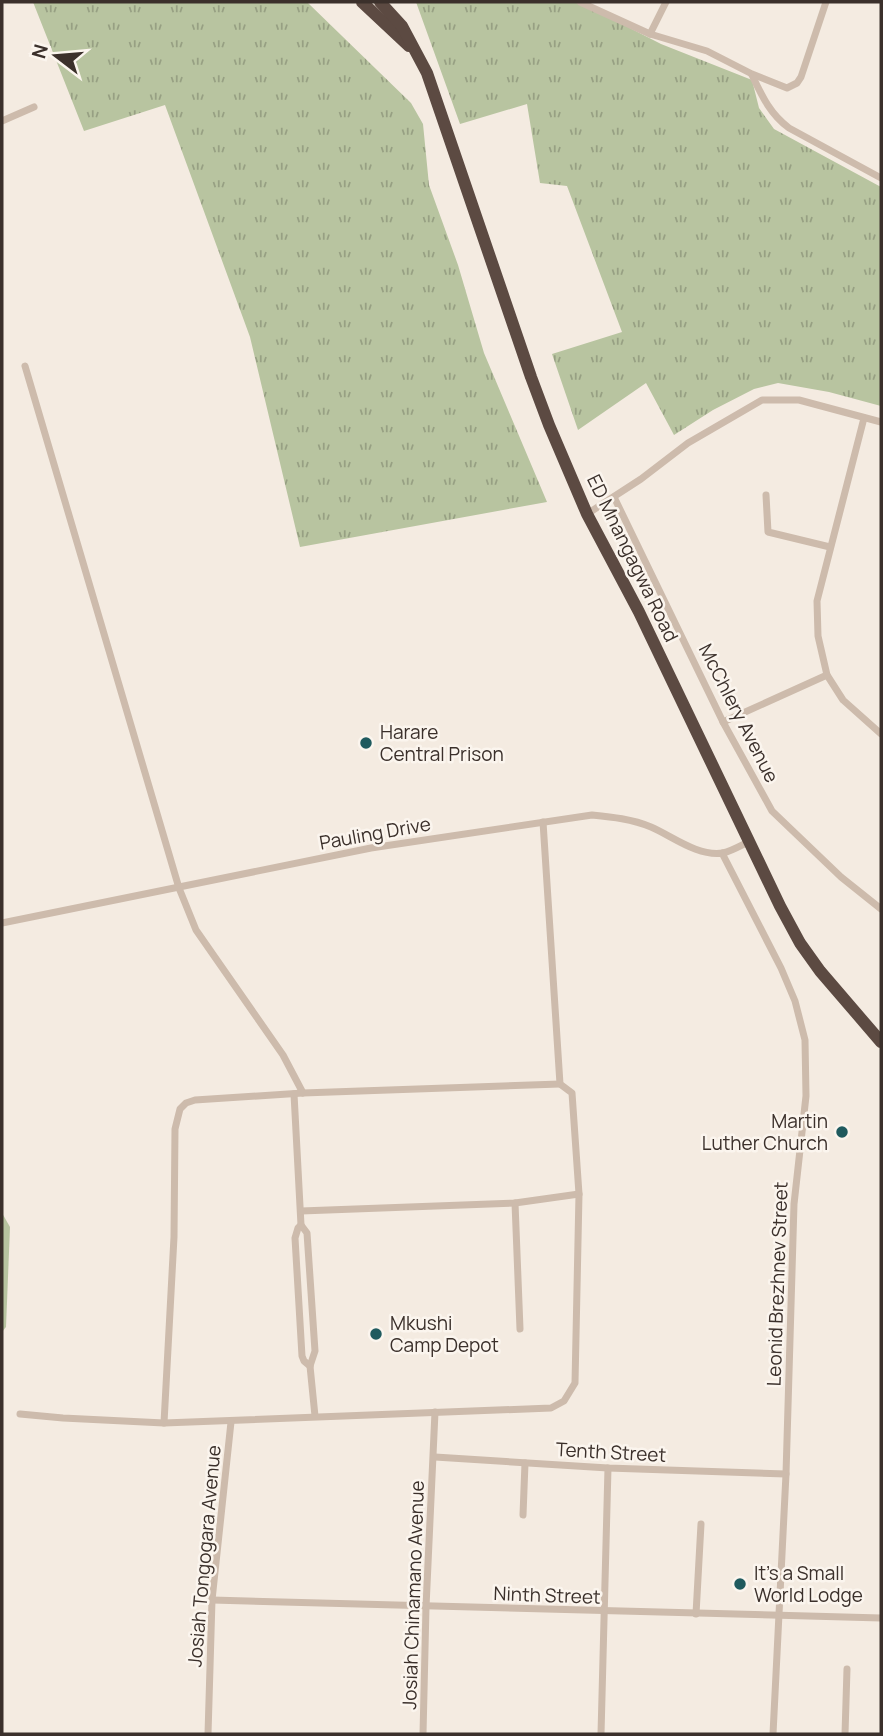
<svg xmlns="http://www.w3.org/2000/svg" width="883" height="1736" viewBox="0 0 883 1736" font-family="Manrope,sans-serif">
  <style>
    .grass { fill: url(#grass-tufts) }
    .green { fill: #b8c4a0 }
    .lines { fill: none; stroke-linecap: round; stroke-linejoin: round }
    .street { stroke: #cdbbac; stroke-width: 7 }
    .highway { stroke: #5c4a42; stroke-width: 12 }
    .poi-dot { fill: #1f5a5e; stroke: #fbf5ee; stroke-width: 2.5 }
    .labels { text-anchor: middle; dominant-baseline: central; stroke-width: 5; stroke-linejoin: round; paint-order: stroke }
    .street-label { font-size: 19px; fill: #3b302b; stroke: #fbf5ee }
    .poi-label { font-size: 19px; fill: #3b302b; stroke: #fbf5ee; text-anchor: start }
  </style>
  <defs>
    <pattern id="grass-tufts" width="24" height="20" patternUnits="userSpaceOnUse" patternTransform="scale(1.75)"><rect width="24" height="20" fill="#b8c4a0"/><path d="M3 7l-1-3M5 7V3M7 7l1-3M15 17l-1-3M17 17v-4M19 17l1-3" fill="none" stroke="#97a083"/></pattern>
  </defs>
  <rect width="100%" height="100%" fill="#f4ebe1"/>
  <g class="grass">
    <polygon points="33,2 307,2 411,103 423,124 429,185 458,265 484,353 547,502 300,547 250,337 165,105 84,131"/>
    <polygon points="416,2 579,2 661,44 752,80 759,108 774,129 881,187 881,406 829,392 778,383 754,389 713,410 674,435 646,383 578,430 552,354 622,332 567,186 540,183 527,104 460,124"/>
  </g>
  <polygon class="green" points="2,1213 10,1227 6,1327 2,1332"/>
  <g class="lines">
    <g class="street">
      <polyline points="580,2 650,34 707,51 752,74 787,88 797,83 801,77 826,2"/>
      <polyline points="650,34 666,2"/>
      <path d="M752,75c10,21 18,39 37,53l92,50"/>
      <polyline points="2,121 34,107"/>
      <polyline points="25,366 179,888 196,930 283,1055 303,1093"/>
      <polyline points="864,418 817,601 818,636 827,675 843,700 881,734"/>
      <polyline points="766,495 768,532 830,547"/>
      <polyline points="614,497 723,722 772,811 841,877 881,909"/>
      <polyline points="587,514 641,479 688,443 762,400 799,400 881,422"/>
      <polyline points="723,722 827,675"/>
      <polyline points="722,853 781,968 795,1001 805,1040 806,1096 794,1204 786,1474 773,1734"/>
      <path d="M2,923l369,-75 221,-33c20,2 40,4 59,12 21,9 47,30 72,26 8,-2 17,-7 25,-11"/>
      <polyline points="294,1094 301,1225 307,1233 315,1351 310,1366 315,1416"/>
      <polyline points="515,1203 520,1329"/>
      <polyline points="301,1211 515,1203 579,1194"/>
      <polyline points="301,1225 298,1228 295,1238 302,1356 304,1361 310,1366"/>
      <polyline points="20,1414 63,1418 164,1423 551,1408 564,1401 575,1383 579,1194 572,1093 560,1084 543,822"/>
      <polyline points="164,1423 174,1237 175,1129 180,1109 186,1103 195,1100 303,1093 560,1084"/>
      <polyline points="435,1457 608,1468 786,1474"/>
      <polyline points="523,1515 525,1463"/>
      <polyline points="212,1600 881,1618"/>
      <polyline points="696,1614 701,1524"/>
      <polyline points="208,1734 212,1600 231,1422"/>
      <polyline points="423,1734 426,1607 435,1412"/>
      <polyline points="601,1734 608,1468"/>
      <polyline points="845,1734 847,1669"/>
    </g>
    <g class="highway">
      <polyline points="362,2 409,46"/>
      <polyline points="380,2 402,26 427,73 531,377 549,425 587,514 639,612 780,906 800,943 820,971 881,1042"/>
    </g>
  </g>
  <g class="poi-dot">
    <circle cx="366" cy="743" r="7"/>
    <circle cx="842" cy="1132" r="7"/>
    <circle cx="376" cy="1334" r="7"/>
    <circle cx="740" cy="1584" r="7"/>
  </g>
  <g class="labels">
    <g class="street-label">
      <text transform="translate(633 558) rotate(64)">ED Mnangagwa Road</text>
      <text transform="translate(739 713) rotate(63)">McChlery Avenue</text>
      <text transform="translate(375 833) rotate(-10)">Pauling Drive</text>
      <text transform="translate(777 1284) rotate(-88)">Leonid Brezhnev Street</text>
      <text transform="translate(611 1452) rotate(3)">Tenth Street</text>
      <text transform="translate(204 1556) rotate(-85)">Josiah Tongogara Avenue</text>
      <text transform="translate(413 1595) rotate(-88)">Josiah Chinamano Avenue</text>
      <text transform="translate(547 1595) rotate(2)">Ninth Street</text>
    </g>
    <g class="poi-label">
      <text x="380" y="732">Harare<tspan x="380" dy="22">Central Prison</tspan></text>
      <text x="828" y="1121" text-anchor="end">Martin<tspan x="828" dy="22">Luther Church</tspan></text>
      <text x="390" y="1323">Mkushi<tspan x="390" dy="22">Camp Depot</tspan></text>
      <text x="754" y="1573">It's a Small<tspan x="754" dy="22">World Lodge</tspan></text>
    </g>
  </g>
  <rect width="883" height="1736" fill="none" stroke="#3b302b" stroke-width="7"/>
  <g transform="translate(56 56) rotate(286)" stroke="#fbf5ee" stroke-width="5" paint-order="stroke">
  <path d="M0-5L12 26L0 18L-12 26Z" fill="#3b302b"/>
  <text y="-10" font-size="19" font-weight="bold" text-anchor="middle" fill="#3b302b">N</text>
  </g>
</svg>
